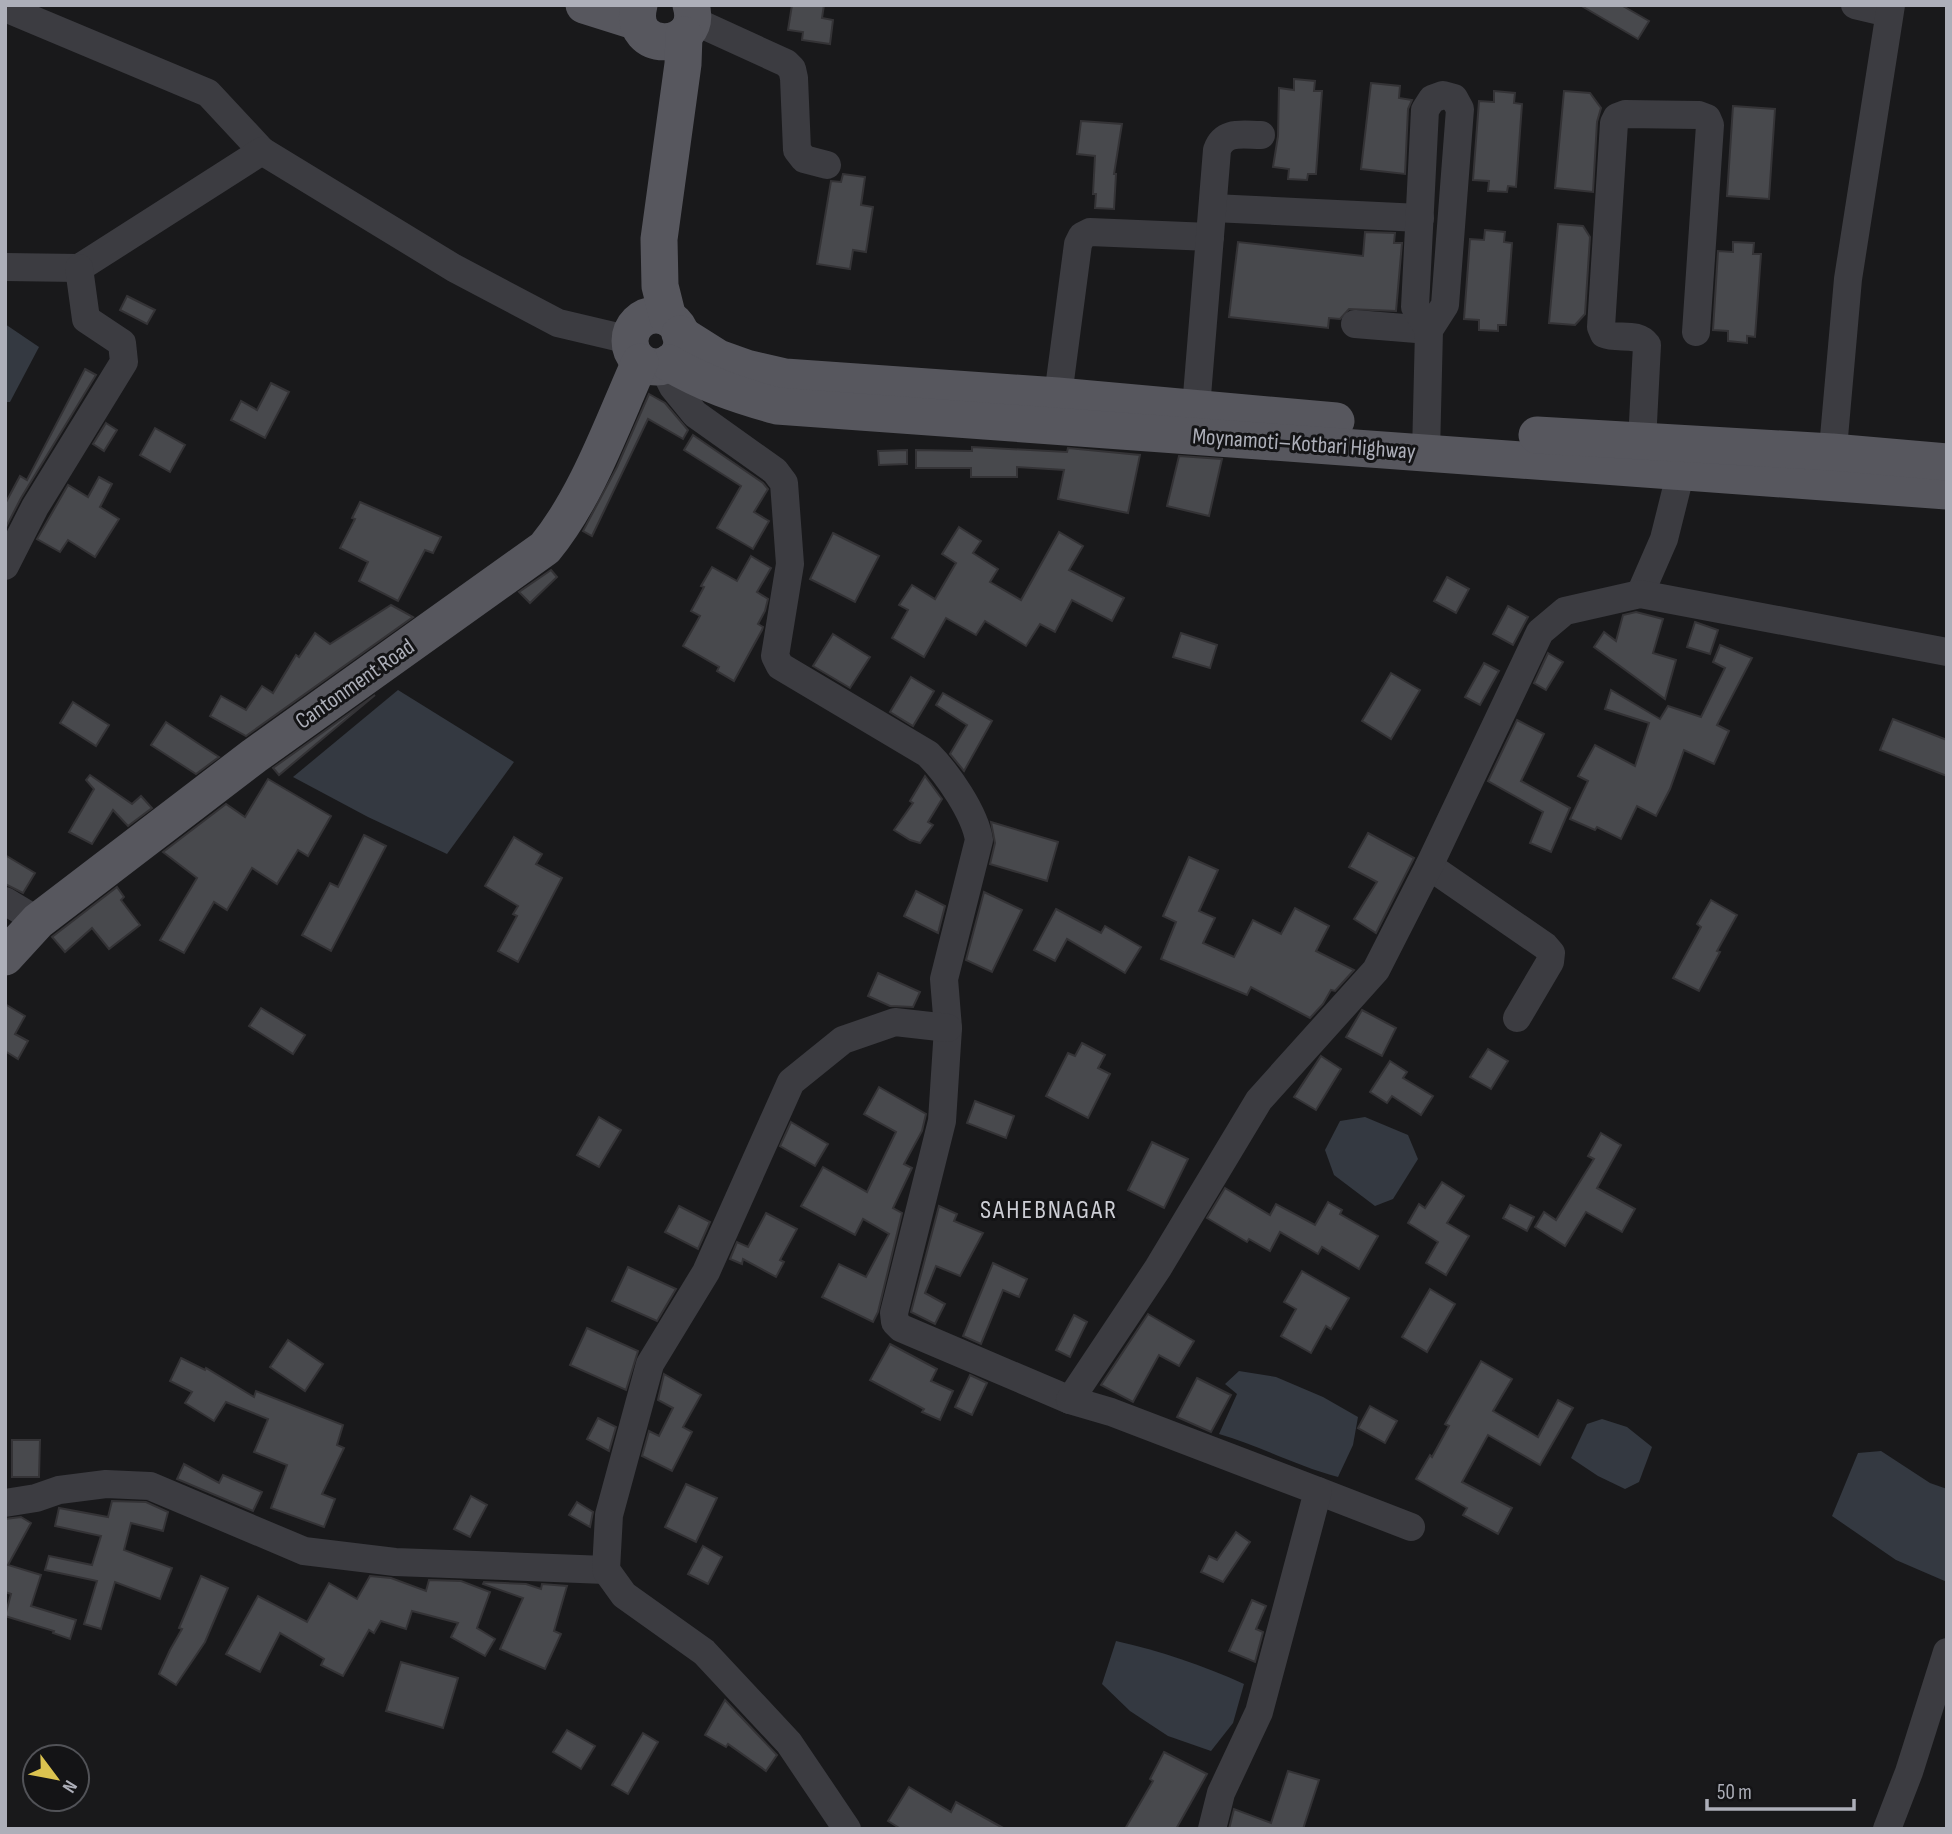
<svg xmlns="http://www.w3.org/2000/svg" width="1952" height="1834" viewBox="0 0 1952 1834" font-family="'Sofia Sans Condensed',sans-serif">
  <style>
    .water { fill: #343941 }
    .building { fill: #48494d; stroke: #343336; stroke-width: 2 }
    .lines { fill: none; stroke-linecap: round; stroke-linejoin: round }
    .minor { stroke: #3c3c41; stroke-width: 28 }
    .major { stroke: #57575e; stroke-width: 37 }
    .labels { text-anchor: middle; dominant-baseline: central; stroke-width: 6; stroke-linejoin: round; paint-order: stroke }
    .street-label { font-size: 23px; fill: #adafb9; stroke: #141416 }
    .quarter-label { font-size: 26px; letter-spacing: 2px; fill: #cdced5; stroke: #141416 }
  </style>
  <rect width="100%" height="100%" fill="#19191b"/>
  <g class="water">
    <polygon points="5,324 39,347 10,402 5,402"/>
    <polygon points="398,690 514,762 447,854 368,817 293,777"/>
    <polygon points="1365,1117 1408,1135 1418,1159 1393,1199 1375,1206 1334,1175 1325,1150 1340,1121"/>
    <path d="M1239,1371l37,6 47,20 35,20 -5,28 -15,32c-41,-11 -78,-31 -119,-43l18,-40 -12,-10z"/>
    <polygon points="1602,1419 1627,1427 1652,1447 1639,1482 1625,1489 1598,1476 1571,1458 1587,1424"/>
    <polygon points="1881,1451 1930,1483 1947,1489 1947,1582 1896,1560 1832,1516 1858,1453"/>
    <path d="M1116,1641c45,10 86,24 128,43l-11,39 -22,28 -43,-15 -38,-25 -28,-27z"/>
  </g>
  <g class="building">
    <polygon points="792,5 824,5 822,18 833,20 830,44 802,40 803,32 788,30"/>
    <polygon points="1580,5 1621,5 1649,21 1638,39"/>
    <polygon points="1294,79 1315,81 1314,91 1322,91 1316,174 1308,174 1307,180 1288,179 1289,169 1273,167 1278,136 1279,88 1294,90"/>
    <polygon points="1371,83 1400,86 1399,98 1412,100 1408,109 1405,174 1361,169"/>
    <polygon points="1494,91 1515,93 1514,103 1522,104 1516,187 1508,186 1507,192 1488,191 1489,181 1473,180 1479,101 1494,102"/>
    <polygon points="1564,91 1590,93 1601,108 1597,122 1593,192 1555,188"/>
    <polygon points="1733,106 1775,109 1769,199 1727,196"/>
    <polygon points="1081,121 1122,124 1114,174 1116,174 1114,209 1095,208 1096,194 1093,194 1095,156 1077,154"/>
    <polygon points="843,174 865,177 861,205 873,207 866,252 853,250 850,269 817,264 831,181 841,182"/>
    <polygon points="1558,224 1583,226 1590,237 1585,314 1575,325 1549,323"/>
    <polygon points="1485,230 1505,232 1504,242 1512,243 1506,325 1498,325 1498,331 1479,330 1479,320 1464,319 1470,239 1484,240"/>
    <polygon points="1365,232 1395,233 1394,243 1402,243 1396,311 1349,309 1340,319 1329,318 1328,328 1229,317 1238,242 1363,256"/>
    <polygon points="1733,242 1754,243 1753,254 1761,254 1755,337 1747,336 1747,343 1728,341 1728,331 1713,330 1718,251 1733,252"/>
    <polygon points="127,296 155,310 147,324 120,310"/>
    <polygon points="85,369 96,375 21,498 5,529 5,504 20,476 27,480"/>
    <polygon points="271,383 289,392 265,438 231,420 241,401 257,410"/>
    <polygon points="649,394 665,403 688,430 683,439 648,419 592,536 583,531 617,467"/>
    <polygon points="106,423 117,430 104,451 93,444"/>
    <polygon points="155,428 185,445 170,472 140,455"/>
    <polygon points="693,435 763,483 768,489 754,512 769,521 753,549 717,528 741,486 684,450"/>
    <polygon points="972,447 1067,452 1068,448 1140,455 1128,513 1058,499 1064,470 1017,467 1017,477 971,477 971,468 916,468 916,450 972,451"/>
    <polygon points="907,450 907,464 879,465 878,451"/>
    <polygon points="1179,456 1222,459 1209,516 1167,506"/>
    <polygon points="99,477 112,484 100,507 119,519 95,557 68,540 60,552 37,539 68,485 88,497"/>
    <polygon points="360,502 441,537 433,553 425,550 398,601 359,581 368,562 340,548 355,519 352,518"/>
    <polygon points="959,527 981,541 973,553 998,569 990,582 1021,600 1059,532 1083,546 1069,570 1124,598 1112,621 1072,600 1055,632 1040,624 1026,646 985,621 976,635 946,618 924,657 892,638 908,610 899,605 912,585 935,599 956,563 942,554"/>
    <polygon points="833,533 879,556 855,602 810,579"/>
    <polygon points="751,556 771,568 757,592 768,599 765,611 758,624 763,627 762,630 734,681 717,671 719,667 683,646 700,616 691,611 704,587 701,586 712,567 737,581"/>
    <polygon points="551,570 557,577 530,603 519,592"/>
    <polygon points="1447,577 1469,589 1456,613 1434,601"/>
    <polygon points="391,605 413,617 246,736 210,716 221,696 246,710 262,686 273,693 296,655 299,657 315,633 330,644"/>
    <polygon points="1508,606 1528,617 1513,645 1493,634"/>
    <polygon points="1636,612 1663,619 1653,653 1676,660 1665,699 1594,647 1604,632 1616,641 1623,615"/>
    <polygon points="1695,622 1718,630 1710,654 1687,647"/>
    <polygon points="1181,633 1217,645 1210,668 1173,657"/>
    <polygon points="833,634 870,657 850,688 813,666"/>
    <polygon points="1720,645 1752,658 1717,725 1729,731 1714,764 1684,750 1670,789 1656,816 1637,806 1621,839 1597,827 1595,830 1570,819 1588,781 1578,776 1595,745 1635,766 1649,723 1605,709 1611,690 1660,719 1668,706 1701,717 1725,668 1713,662"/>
    <polygon points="1548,653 1563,662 1546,690 1534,683"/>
    <polygon points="1484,663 1499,671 1480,705 1465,697"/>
    <polygon points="1391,673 1420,690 1391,739 1362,721"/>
    <polygon points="911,677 934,691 913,726 890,712"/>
    <polygon points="943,693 992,721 964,771 950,754 967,725 936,705"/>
    <polygon points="375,695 279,775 273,768"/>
    <polygon points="73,702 109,725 96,746 60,723"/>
    <polygon points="1893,719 1947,740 1947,776 1880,750"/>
    <polygon points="1517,720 1544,734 1521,781 1570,808 1551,852 1530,843 1543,812 1488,781"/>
    <polygon points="166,722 202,746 219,757 196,774 151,745"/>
    <polygon points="90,775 132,804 141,796 152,808 128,826 113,810 92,844 69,832 94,789 86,780"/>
    <polygon points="925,776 942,799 928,822 933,825 920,843 910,840 894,830 913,803 910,801"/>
    <polygon points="268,779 331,816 308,856 298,850 277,884 252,868 227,910 214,902 184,953 160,940 197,878 163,852 226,804 245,817"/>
    <polygon points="991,822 1058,842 1047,881 990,864 995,843"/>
    <polygon points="1368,833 1414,858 1376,933 1354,919 1377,882 1349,867"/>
    <polygon points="364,835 386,846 331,951 302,935 330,883 338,887"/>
    <polygon points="514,837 542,854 536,864 562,878 518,962 498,951 517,916 513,914 518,906 485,886"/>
    <polygon points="5,855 35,873 23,893 5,884"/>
    <polygon points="1189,857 1218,870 1199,911 1215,918 1203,943 1234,957 1253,920 1281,934 1295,908 1329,926 1316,951 1354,970 1335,991 1331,990 1323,1004 1310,1018 1251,987 1247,995 1161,959 1176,922 1163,916"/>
    <polygon points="117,887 124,897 121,900 140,925 109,949 92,928 65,952 52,937"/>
    <polygon points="916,891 945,906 938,933 904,916"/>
    <polygon points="984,892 1022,910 992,972 966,960"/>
    <polygon points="1711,900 1737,915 1717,951 1720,952 1699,991 1673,978 1701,927 1697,924"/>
    <polygon points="1056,909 1101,933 1105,926 1141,947 1125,973 1067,939 1055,961 1034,950"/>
    <polygon points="878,973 920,992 913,1007 890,1006 868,996"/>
    <polygon points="5,1004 25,1016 15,1034 28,1041 18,1059 5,1051"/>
    <polygon points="261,1008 305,1035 293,1054 249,1026"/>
    <polygon points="1362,1010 1396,1028 1382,1056 1346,1037"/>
    <polygon points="1082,1043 1105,1055 1098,1068 1110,1074 1088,1118 1046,1096 1068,1053 1075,1056"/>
    <polygon points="1488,1049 1508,1061 1491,1089 1470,1077"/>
    <polygon points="1321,1056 1341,1069 1316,1110 1294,1097"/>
    <polygon points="1390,1061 1407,1072 1403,1078 1433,1096 1421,1115 1392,1096 1387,1103 1370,1092"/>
    <polygon points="879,1087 926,1114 922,1131 904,1164 912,1168 893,1208 902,1213 878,1312 873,1322 822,1297 839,1264 866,1277 889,1234 863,1219 855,1235 801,1206 823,1167 867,1192 896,1132 864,1114"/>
    <polygon points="975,1101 1014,1116 1006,1138 967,1123"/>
    <polygon points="599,1117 621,1130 599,1167 577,1155"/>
    <polygon points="791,1122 828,1144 815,1166 780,1146"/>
    <polygon points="1601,1133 1621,1145 1597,1188 1635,1209 1622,1232 1586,1212 1565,1246 1535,1227 1544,1212 1556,1220 1594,1159 1588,1156"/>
    <polygon points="1152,1142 1188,1159 1164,1208 1128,1190"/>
    <polygon points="1442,1182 1464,1196 1447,1223 1469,1236 1446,1275 1426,1263 1438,1242 1408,1223 1419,1204 1425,1208"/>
    <polygon points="1225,1188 1270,1215 1276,1204 1315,1225 1328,1202 1342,1210 1340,1214 1378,1236 1359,1269 1322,1247 1318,1254 1280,1232 1270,1251 1249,1239 1247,1242 1207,1218"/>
    <polygon points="1510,1205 1534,1217 1527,1231 1503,1218"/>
    <polygon points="679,1206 710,1222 698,1249 665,1232"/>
    <polygon points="939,1206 957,1214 954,1221 983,1233 960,1276 936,1266 925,1293 945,1304 935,1324 911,1312"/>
    <polygon points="766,1213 797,1229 780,1260 784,1262 776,1277 743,1259 742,1264 730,1259 737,1242 748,1247"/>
    <polygon points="993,1263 1027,1279 1019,1297 1003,1290 981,1344 963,1336"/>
    <polygon points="628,1267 676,1289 657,1321 612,1301"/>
    <polygon points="1302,1271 1349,1298 1331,1329 1326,1326 1311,1353 1281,1336 1296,1309 1284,1302"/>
    <polygon points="1430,1289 1455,1304 1427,1352 1402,1337"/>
    <polygon points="1148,1314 1194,1341 1179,1366 1159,1355 1133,1402 1101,1385"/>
    <polygon points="1074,1315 1087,1322 1070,1357 1056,1350"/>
    <polygon points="587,1328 638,1351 626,1390 570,1365"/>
    <polygon points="288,1340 323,1364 305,1391 270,1367"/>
    <polygon points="890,1344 937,1369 931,1381 953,1391 940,1420 922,1412 924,1409 870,1380"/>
    <polygon points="181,1358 205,1370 206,1368 254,1397 256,1391 343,1425 337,1445 344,1448 322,1494 335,1499 324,1527 271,1508 287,1465 254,1452 268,1419 226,1402 214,1421 185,1403 192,1392 170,1381"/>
    <polygon points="1481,1361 1512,1379 1493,1411 1538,1437 1558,1400 1573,1408 1540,1465 1488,1435 1462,1482 1512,1508 1498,1534 1463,1515 1467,1508 1416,1479 1430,1455 1432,1457 1449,1426 1445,1424"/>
    <polygon points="664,1374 701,1395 683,1427 692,1432 672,1471 642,1456 649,1431 659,1436 673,1408 658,1400"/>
    <polygon points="970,1375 987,1383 972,1415 955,1407"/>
    <polygon points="1197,1378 1231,1395 1211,1432 1177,1417"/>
    <polygon points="1370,1406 1397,1421 1385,1443 1358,1428"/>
    <polygon points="598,1418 616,1427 609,1451 587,1439"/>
    <polygon points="12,1440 40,1440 39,1477 12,1477"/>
    <polygon points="184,1464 219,1483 223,1475 262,1492 253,1511 177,1479"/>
    <polygon points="686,1484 717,1498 696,1542 665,1527"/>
    <polygon points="471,1496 487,1505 470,1537 454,1529"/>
    <polygon points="112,1501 146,1502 168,1512 163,1531 131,1523 124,1550 172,1568 160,1599 115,1582 101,1629 84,1624 97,1581 45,1570 49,1556 92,1565 101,1536 55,1526 59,1508 108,1517"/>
    <polygon points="577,1502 593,1512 590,1527 569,1515"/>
    <polygon points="21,1517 31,1523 8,1565 41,1575 31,1606 76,1620 70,1639 53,1633 54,1631 5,1616 11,1594 5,1592 5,1519"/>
    <polygon points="1236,1532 1250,1542 1223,1582 1201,1572 1209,1556 1217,1560"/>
    <polygon points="703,1546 722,1557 708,1584 688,1574"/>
    <polygon points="201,1576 228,1588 205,1642 176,1685 159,1674 170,1650 182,1629 179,1628"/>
    <polygon points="370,1576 391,1578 426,1591 429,1580 461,1581 490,1592 477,1628 495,1639 485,1656 451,1637 458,1623 412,1611 406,1629 381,1621 374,1633 369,1630 343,1676 321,1665 324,1659 280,1633 260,1672 226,1654 258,1596 307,1622 329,1583 357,1599"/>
    <polygon points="484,1582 526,1584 541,1589 542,1584 567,1586 554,1631 561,1634 545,1669 500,1649 523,1598 483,1584"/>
    <polygon points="1252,1600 1266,1606 1256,1629 1263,1632 1255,1662 1229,1651"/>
    <polygon points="401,1662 458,1678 443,1728 386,1711"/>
    <polygon points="725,1700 777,1755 766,1771 728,1744 726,1747 705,1735"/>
    <polygon points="567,1730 595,1746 581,1769 553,1752"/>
    <polygon points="643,1733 658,1742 628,1794 612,1785"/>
    <polygon points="1164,1752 1207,1774 1176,1829 1125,1829 1153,1781 1150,1779"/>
    <polygon points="1288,1771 1319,1780 1303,1829 1229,1829 1234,1809 1271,1823"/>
    <polygon points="909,1787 951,1812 956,1802 1005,1829 901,1829 888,1821"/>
  </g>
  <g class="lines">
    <g class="minor">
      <polyline points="1855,5 1889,13"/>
      <polyline points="5,8 208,93 262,151"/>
      <polyline points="692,20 786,63 792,69 794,78 797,150 804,159 827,165"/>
      <polyline points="1213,208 1420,218"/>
      <polyline points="5,267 79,268 262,151 454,268 558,323 630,340"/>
      <polyline points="1355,324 1429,330"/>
      <path d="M662,365l11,22 22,27 80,57 9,12 6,81 -15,92 5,10 148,88c19,19 47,59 51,86l-35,139 4,49 -6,93 -48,192 1,9 6,6 169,72"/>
      <polyline points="1058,396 1078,244 1082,236 1090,232 1210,237"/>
      <path d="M1196,408l21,-258c7,-20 26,-15 44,-15"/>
      <path d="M1642,442l5,-97c-10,-14 -29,-5 -43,-11l-3,-7 13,-204 3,-6 8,-3 74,1 8,3 3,7 -14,207"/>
      <polyline points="1426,453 1429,330 1445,305 1460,109 1454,98 1443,95 1432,99 1425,110 1415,307 1429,330"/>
      <polyline points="1831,471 1848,279 1891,5"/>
      <polyline points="5,566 35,507 124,362 122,343 86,319 79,268"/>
      <polyline points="1640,594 1664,539 1681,471"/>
      <polyline points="1429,866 1545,946 1551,953 1550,962 1517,1018"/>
      <polyline points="5,901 38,921"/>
      <polyline points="1318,1491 1411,1527"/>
      <polyline points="5,1503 36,1498 59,1490 106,1484 150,1486 304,1551 395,1562 606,1570"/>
      <polyline points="847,1829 789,1743 704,1652 624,1595 606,1570 609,1515 650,1364 706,1272 791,1082 843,1040 895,1022 948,1028"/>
      <polyline points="1212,1829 1221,1793 1259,1712 1318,1491 1111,1412 1070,1400 1158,1268 1259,1100 1376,970 1429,866 1540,632 1565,611 1640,594 1947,652"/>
      <polyline points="1887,1829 1909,1772 1947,1652"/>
    </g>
    <g class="major">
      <polyline points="584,5 638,22"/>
      <path d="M639,5c-13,51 66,47 52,0"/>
      <circle cx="656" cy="341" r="26"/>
      <polyline points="668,318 660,286 659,239 683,64 684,35"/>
      <polyline points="680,334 718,358 746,368 785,377 1058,396 1336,421"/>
      <path d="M669,363c36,21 68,32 108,43l1170,85"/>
      <polyline points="1537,435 1832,452 1947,462"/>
      <path d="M5,957l33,-36 216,-165 291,-208c42,-51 68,-126 95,-186"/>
    </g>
  </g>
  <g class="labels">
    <g class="street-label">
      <text transform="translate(1304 444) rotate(4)">Moynamoti–Kotbari Highway</text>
      <text transform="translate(355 684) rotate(-35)">Cantonment Road</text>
    </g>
    <g class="quarter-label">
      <text x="1049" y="1210">SAHEBNAGAR</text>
    </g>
  </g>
  <rect width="1952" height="1834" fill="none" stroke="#adafb9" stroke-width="14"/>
  <g transform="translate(56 1778) rotate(122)"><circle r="33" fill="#141416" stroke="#515257" stroke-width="2"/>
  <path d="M0-5L12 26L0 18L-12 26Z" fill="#dbc350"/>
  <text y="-10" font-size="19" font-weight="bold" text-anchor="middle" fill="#adafb9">N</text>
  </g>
  <path d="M1707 1799v10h147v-10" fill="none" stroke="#adafb9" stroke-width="3.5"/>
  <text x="1717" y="1799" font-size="21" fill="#adafb9" stroke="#141416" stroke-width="5" paint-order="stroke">50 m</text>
</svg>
